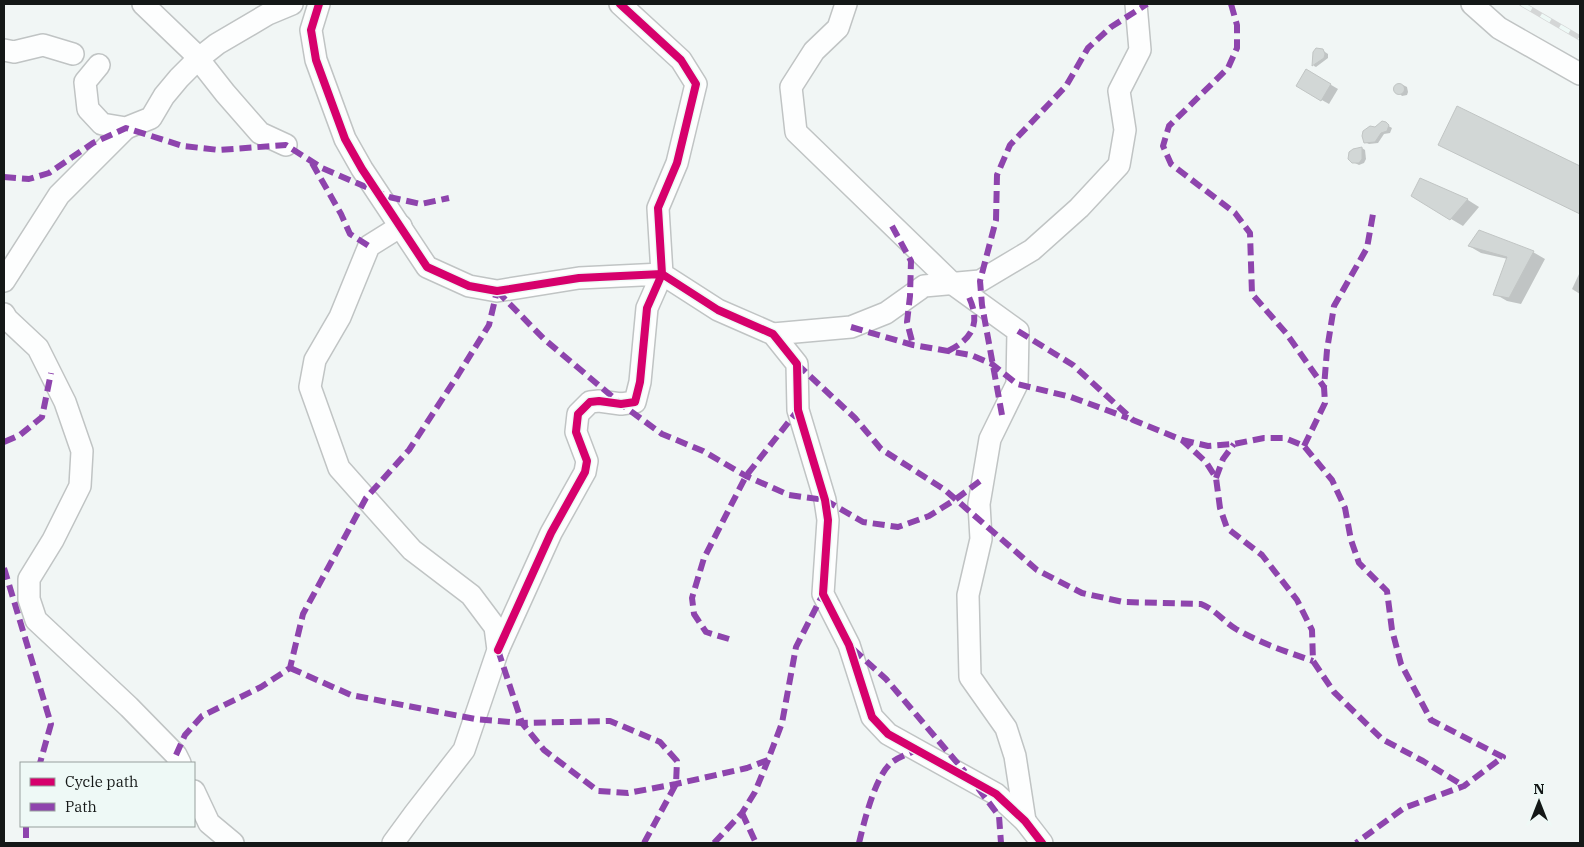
<svg xmlns="http://www.w3.org/2000/svg" width="1584" height="847" viewBox="0 0 1584 847" font-family="'IBM Plex Serif',serif">
  <style>
    .shadow { fill: #0003 }
    .building { fill: #d2d7d6; stroke: #c1c5c4 }
    .lines { fill: none; stroke-linecap: round; stroke-linejoin: round }
    .minor-casing { stroke: #c0c4c4; stroke-width: 24 }
    .minor { stroke: #fdfefe; stroke-width: 21 }
    .rail-casing { stroke: #d4d6d6; stroke-width: 5.5 }
    .rail { stroke: #eef9f6; stroke-width: 4; stroke-dasharray: 11; stroke-linecap: butt }
    .quiet { stroke: #8e44ad; stroke-width: 6; stroke-dasharray: 12 6; stroke-linecap: butt }
    .cycleway-casing { stroke: #eef9f6; stroke-width: 11 }
    .cycleway { stroke: #d6006c; stroke-width: 8 }
  </style>
  <rect width="100%" height="100%" fill="#f1f6f5"/>
  <g class="shadow">
    <polygon points="1322,50 1328,54 1328,58 1316,67 1314,66 1315,51"/>
    <polygon points="1306,70 1338,89 1329,104 1297,86"/>
    <polygon points="1403,85 1407,87 1408,92 1407,95 1402,96 1395,89 1396,86"/>
    <polygon points="1458,108 1580,167 1580,214 1440,145"/>
    <polygon points="1382,122 1392,128 1390,133 1384,134 1378,143 1369,144 1365,142"/>
    <polygon points="1362,148 1365,150 1366,159 1364,163 1359,165 1355,163"/>
    <polygon points="1421,179 1468,200 1479,207 1463,226 1412,196"/>
    <polygon points="1479,231 1533,252 1545,259 1521,304 1507,301 1495,294 1508,259 1481,253 1469,246"/>
    <polygon points="1580,272 1580,294 1572,289"/>
  </g>
  <g class="building">
    <polygon points="1316,48 1323,49 1325,54 1324,58 1312,66 1313,52"/>
    <polygon points="1306,69 1331,84 1321,101 1296,86"/>
    <circle cx="1399" cy="89" r="5.5"/>
    <polygon points="1457,106 1580,166 1580,214 1438,145"/>
    <polygon points="1382,121 1386,122 1389,125 1387,131 1381,133 1375,142 1364,143 1362,136 1363,131 1370,126 1375,127"/>
    <polygon points="1362,147 1362,159 1359,163 1352,163 1348,159 1349,152 1353,149"/>
    <polygon points="1420,178 1468,199 1450,220 1411,196"/>
    <polygon points="1479,230 1534,251 1509,298 1493,295 1507,257 1468,246"/>
  </g>
  <g class="lines">
    <defs>
      <g id="minor">
        <polyline points="143,4 192,51 225,93 260,133 286,145"/>
        <polyline points="319,4 311,30 316,60 345,139 362,169 427,267 469,286 497,291 579,278 662,274 647,308 640,382 635,402 621,404 599,401 590,402 578,414 576,432 587,461 585,472 551,533 498,650"/>
        <polyline points="620,4 681,60 696,84 677,163 658,208 662,274 718,310 773,334 797,364 798,410 825,500 828,520 823,594 849,645 872,717 888,734 996,794 1025,821 1042,843"/>
        <polyline points="846,4 838,28 814,51 791,87 796,132 953,284 1018,331 1017,384 990,439 979,504 981,539 968,595 970,677 1006,728 1015,756 1025,821"/>
        <polyline points="1472,4 1499,28 1580,74"/>
        <polyline points="4,50 14,52 43,45 73,54"/>
        <polyline points="99,65 85,82 88,109 102,124 126,128 151,118 164,96 179,78 198,59 217,44 268,14 292,4"/>
        <polyline points="4,281 59,195 126,128"/>
        <polyline points="4,314 7,319 38,348 65,402 82,451 80,486 53,540 29,579 29,599 36,620 129,707 176,755 180,763"/>
        <polyline points="773,334 851,327 886,313 924,286 980,281 1032,250 1079,208 1119,165 1125,130 1119,91 1140,50 1136,4"/>
        <polyline points="194,791 209,823 233,843"/>
        <polyline points="393,843 415,813 464,750 498,650 495,627 471,595 412,550 339,468 310,387 315,360 340,317 369,246 401,226"/>
      </g>
    </defs>
    <use href="#minor" class="minor-casing"/>
    <use href="#minor" class="minor"/>
    <defs>
      <polyline id="rail" points="1522,4 1580,38"/>
    </defs>
    <use href="#rail" class="rail-casing"/>
    <use href="#rail" class="rail"/>
    <g class="quiet">
      <polyline points="1231,4 1237,25 1237,48 1228,68 1169,126 1163,146 1171,164 1235,213 1250,233 1252,294 1286,333 1324,387"/>
      <polyline points="312,163 341,214 350,234 369,246"/>
      <polyline points="4,177 29,179 49,173 93,143 126,128 183,146 219,150 286,145 322,168 389,197 421,204 449,198"/>
      <polyline points="892,226 911,261 910,296 907,322 913,345"/>
      <polyline points="497,291 544,339 621,404 662,434 703,451 746,476 789,495 825,500 863,522 898,527 929,516 956,499 984,478"/>
      <polyline points="851,327 913,345 971,355 992,364 1017,384 1071,397 1128,418"/>
      <polyline points="1018,331 1073,365 1133,420 1182,440 1206,462 1216,478 1220,508 1227,528 1262,555 1297,600 1312,630 1313,661 1334,692 1382,739 1423,761 1464,786"/>
      <path d="M948,351c26,-13 33,-29 20,-56"/>
      <path d="M797,364l58,54 26,31 64,41 92,80 45,23 41,9 78,2c15,6 22,17 35,25 24,14 51,23 77,32"/>
      <polyline points="1002,415 982,305 980,281 996,220 997,175 1010,145 1066,86 1088,48 1111,27 1147,4"/>
      <polyline points="1182,440 1208,446 1234,444 1264,438 1285,438 1304,446 1332,480 1345,508 1351,540 1359,563 1387,591 1392,630 1401,664 1431,720 1503,757 1464,786 1404,808 1356,843"/>
      <polyline points="4,442 20,435 42,417 51,373"/>
      <polyline points="1304,446 1325,403 1324,387 1327,350 1334,306 1367,248 1373,214"/>
      <polyline points="1216,478 1223,459 1234,444"/>
      <polyline points="4,568 51,724 40,763"/>
      <polyline points="729,639 706,632 694,614 692,598 704,558 746,476 798,410"/>
      <polyline points="853,649 886,679 965,772"/>
      <polyline points="498,650 522,723 544,750 598,791 628,793 676,784 747,768 768,760 782,723 796,647 823,594"/>
      <polyline points="290,668 351,695 475,719 522,723 610,721 660,742 677,761 676,784 644,843"/>
      <polyline points="176,755 185,735 202,716 261,687 290,668 303,614 366,498 409,450 458,375 489,325 497,291"/>
      <polyline points="978,788 999,816 1001,843"/>
      <polyline points="742,813 756,843"/>
      <polyline points="26,826 26,843"/>
      <polyline points="714,843 742,813 755,792 768,760"/>
      <path d="M859,843c5,-21 16,-66 32,-80 7,-6 18,-9 25,-13"/>
    </g>
    <defs>
      <g id="cycleway">
        <polyline points="319,4 311,30 316,60 345,139 362,169 427,267 469,286 497,291 579,278 662,274 647,308 640,382 635,402 621,404 599,401 590,402 578,414 576,432 587,461 585,472 551,533 498,650"/>
        <polyline points="620,4 681,60 696,84 677,163 658,208 662,274 718,310 773,334 797,364 798,410 825,500 828,520 823,594 849,645 872,717 888,734 996,794 1025,821 1042,843"/>
      </g>
    </defs>
    <use href="#cycleway" class="cycleway-casing"/>
    <use href="#cycleway" class="cycleway"/>
  </g>
  <rect width="1584" height="847" fill="none" stroke="#141817" stroke-width="10"/>
  <rect x="20" y="762" width="175" height="65" fill="#eef9f6" stroke="#979f9d"/>
  <rect x="30" y="778" width="25" height="8" fill="#d6006c" stroke="#979f9d"/>
  <text x="65" y="787" font-size="15" fill="#141817">Cycle path</text>
  <rect x="30" y="803" width="25" height="8" fill="#8e44ad" stroke="#979f9d"/>
  <text x="65" y="812" font-size="15" fill="#141817">Path</text>
  <g transform="translate(1539 802)" stroke="#eef9f6" stroke-width="4" paint-order="stroke">
  <path d="M0-4L9 19L0 12L-9 19Z" fill="#141817"/>
  <text y="-8" font-size="14" font-weight="bold" text-anchor="middle" fill="#141817">N</text>
  </g>
</svg>
